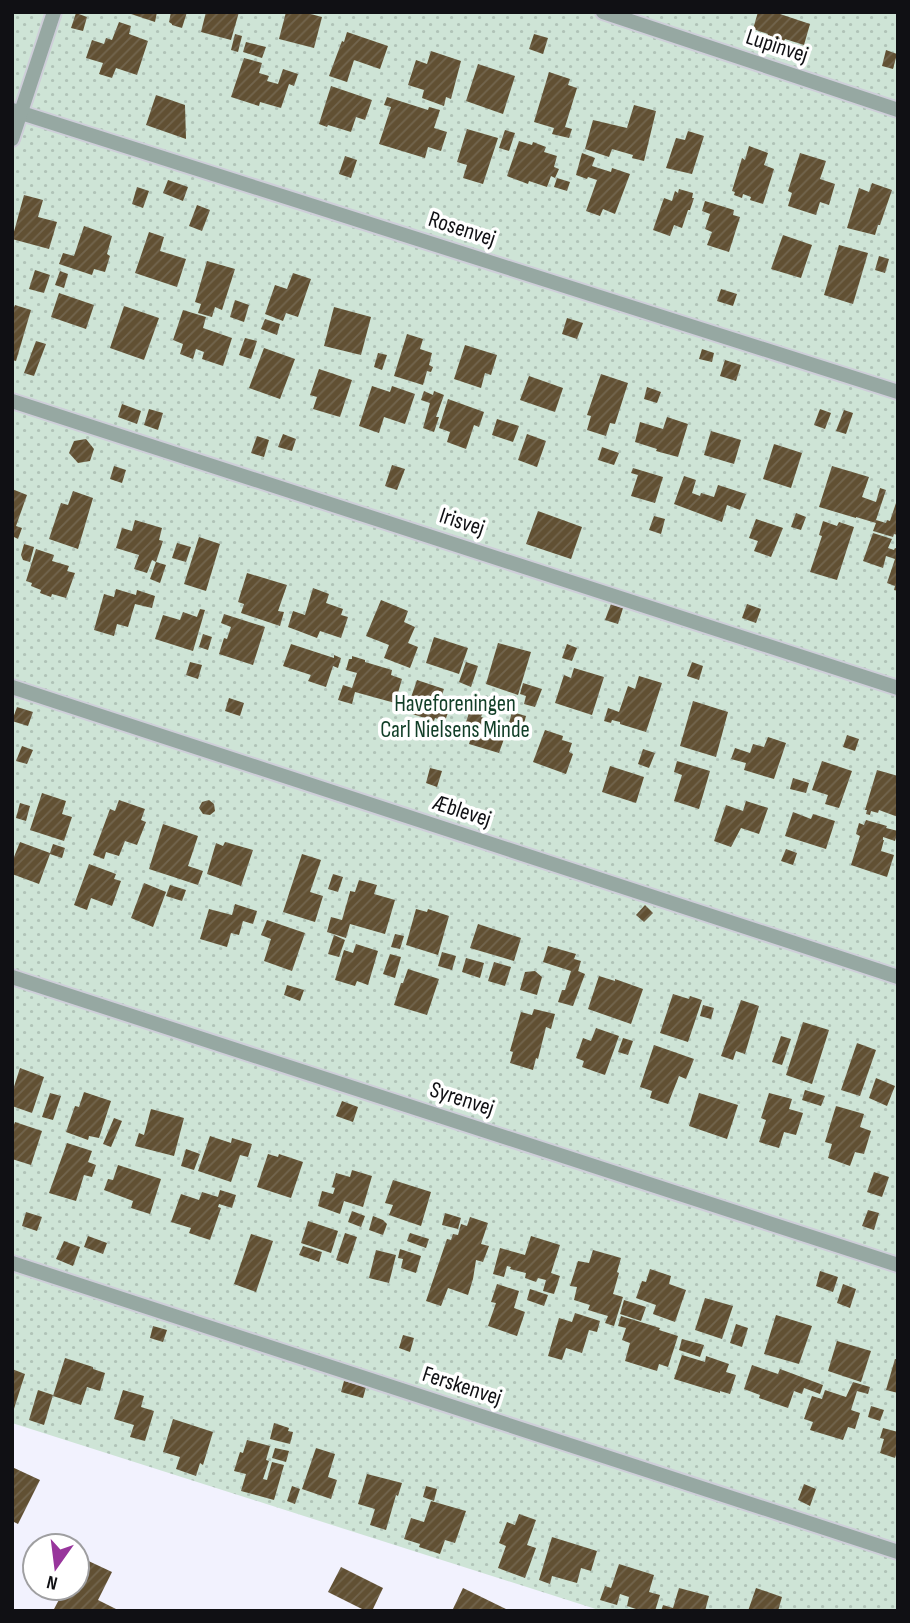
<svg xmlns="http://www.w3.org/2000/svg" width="910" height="1623" viewBox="0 0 910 1623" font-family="'Sofia Sans Condensed',sans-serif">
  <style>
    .garden { fill: url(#garden-dots) }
    .building { fill: url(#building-hatch) }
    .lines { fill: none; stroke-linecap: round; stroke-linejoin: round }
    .lane-casing { stroke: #ceced9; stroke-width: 18 }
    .lane { stroke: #96a8a2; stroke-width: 14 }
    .labels { text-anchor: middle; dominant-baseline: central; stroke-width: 7; stroke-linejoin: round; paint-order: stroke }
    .street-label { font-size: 23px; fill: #101014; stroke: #fff }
    .park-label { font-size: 23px; fill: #113e27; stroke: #fff }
  </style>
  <defs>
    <pattern id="garden-dots" width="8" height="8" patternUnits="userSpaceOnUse" patternTransform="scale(1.75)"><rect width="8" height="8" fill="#cee4d6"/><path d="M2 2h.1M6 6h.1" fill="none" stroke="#b0c3b7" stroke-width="1.8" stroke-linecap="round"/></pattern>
    <pattern id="building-hatch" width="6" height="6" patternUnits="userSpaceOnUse" patternTransform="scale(1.75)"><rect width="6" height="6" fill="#615033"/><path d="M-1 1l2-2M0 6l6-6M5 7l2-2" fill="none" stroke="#72654e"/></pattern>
  </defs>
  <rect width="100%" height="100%" fill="#f2f2fe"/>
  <polygon class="garden" points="12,12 898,12 898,1611 602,1611 12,1423"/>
  <g class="building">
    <polygon points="125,12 157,12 155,22"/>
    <polygon points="171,12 187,12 182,28 172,25 172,24 169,22"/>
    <polygon points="206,12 239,12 231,40 201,32"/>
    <polygon points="286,12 303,12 322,17 314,48 279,39"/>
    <polygon points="758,12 778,12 777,13 810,24 804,45 785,39 782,47 765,42 768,34 753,29"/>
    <polygon points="76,13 87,17 83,31 71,28"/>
    <polygon points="119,22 131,26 129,34 148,41 137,75 116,68 112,78 99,74 103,63 86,58 92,40 104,44 106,38 112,40"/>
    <polygon points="347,32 388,46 380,69 354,60 347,82 329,76 342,41 344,42"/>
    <polygon points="235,34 242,36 238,52 231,50"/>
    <polygon points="534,34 548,38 543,54 529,49"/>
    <polygon points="246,42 266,47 262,58 243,52"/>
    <polygon points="886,50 897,54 893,69 882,66"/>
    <polygon points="431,51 461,61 451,99 446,97 444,106 422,98 424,90 408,85 416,60 427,64"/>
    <polygon points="244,58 262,63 259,73 269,76 267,81 278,84 283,69 298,74 294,86 289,84 281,108 260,102 259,106 231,97"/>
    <polygon points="478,64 515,76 503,114 466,101"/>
    <polygon points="549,72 570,79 568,85 577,88 565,127 572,129 569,138 552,134 554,128 534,122"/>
    <polygon points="331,86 372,100 365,120 356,117 351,132 328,125 327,127 319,124"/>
    <polygon points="156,95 185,105 186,139 146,125"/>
    <polygon points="387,97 428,110 429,107 440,110 434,128 447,132 441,151 428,147 425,158 379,144 391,107 384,105"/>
    <polygon points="634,105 656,111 644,161 632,158 633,155 612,149 609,157 585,149 593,120 627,128"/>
    <polygon points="467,129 498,138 483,184 463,178 467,165 457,162"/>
    <polygon points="505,130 515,133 509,151 499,148"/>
    <polygon points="688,131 704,136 692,174 666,168 676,138 685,140"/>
    <polygon points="519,141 532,145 533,142 546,147 544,152 557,156 554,167 559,169 555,178 551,176 547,187 529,181 528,184 507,176"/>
    <polygon points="749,146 768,153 764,165 774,169 763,204 750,200 751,197 743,194 742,198 734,195 735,192 732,191 742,158 745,160"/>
    <polygon points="582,153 595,158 592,166 611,172 612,168 630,174 615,214 603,209 600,216 586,211 597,180 588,177 587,179 576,175"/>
    <polygon points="800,153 826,161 820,179 835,184 829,205 820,202 816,215 788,206 792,193 788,191"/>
    <polygon points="345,156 357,160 351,178 339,174"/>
    <polygon points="557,178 570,182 567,191 554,187"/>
    <polygon points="168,180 188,187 183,201 163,193"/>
    <polygon points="872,183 892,190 880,225 878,225 875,235 847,228 859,188 869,192"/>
    <polygon points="137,187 149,191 143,208 132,204"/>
    <polygon points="679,189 693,193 692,198 694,198 690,210 688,210 682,228 674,225 670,236 653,230 664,198 672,201 675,191 678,193"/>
    <polygon points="24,195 43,200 38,217 57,222 49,249 12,239"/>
    <polygon points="705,201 734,210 733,215 740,217 729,252 707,245 712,232 705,229 710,214 702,211"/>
    <polygon points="197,205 210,210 202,231 189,226"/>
    <polygon points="84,226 112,236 107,254 110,256 105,272 94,269 92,275 59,264 63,253 74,256"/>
    <polygon points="149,232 164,237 160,251 186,259 177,287 135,273"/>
    <polygon points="783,235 812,245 801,278 771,269"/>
    <polygon points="839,245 868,253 853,304 824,295"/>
    <polygon points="879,256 889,259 885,273 875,270"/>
    <polygon points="207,261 235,269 222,310 215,307 212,317 198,313 201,304 195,302"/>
    <polygon points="35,270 50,275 44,293 29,289"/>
    <polygon points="60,271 68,274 64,288 55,285"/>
    <polygon points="293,273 311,279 298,317 286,313 283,321 265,314 275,285 287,289"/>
    <polygon points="721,289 737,294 733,306 717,301"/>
    <polygon points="59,293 94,305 86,329 51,317"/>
    <polygon points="235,300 249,305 244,322 230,317"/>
    <polygon points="15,305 31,310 16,361 12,360 12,312"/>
    <polygon points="124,306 159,318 144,360 110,348"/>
    <polygon points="334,307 371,317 361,355 324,346"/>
    <polygon points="183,310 206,317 203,328 232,338 223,366 202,359 204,352 196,349 193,359 180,354 183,344 173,340"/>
    <polygon points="567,318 583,323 577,339 562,334"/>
    <polygon points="265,319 280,324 277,335 261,329"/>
    <polygon points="407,334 423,339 420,349 432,353 429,365 433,367 431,372 427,371 423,385 394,376"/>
    <polygon points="245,338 257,341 251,359 239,355"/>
    <polygon points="36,341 46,344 34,376 24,373"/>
    <polygon points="465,345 497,355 491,375 485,373 481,388 454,379"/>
    <polygon points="264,348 295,359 280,399 249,388"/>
    <polygon points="702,349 714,353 712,362 699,359"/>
    <polygon points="378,353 387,355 382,370 374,367"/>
    <polygon points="725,360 741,365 736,381 720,376"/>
    <polygon points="319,369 352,380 340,417 313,409 317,397 310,395"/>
    <polygon points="601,374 628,383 615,424 610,423 606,436 587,430 591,416 587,415"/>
    <polygon points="529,376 563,388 555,412 520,400"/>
    <polygon points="372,386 390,392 392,386 415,394 405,424 384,417 379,433 359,426"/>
    <polygon points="647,387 661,392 657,403 644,399"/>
    <polygon points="424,391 433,395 434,391 444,395 436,417 439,417 434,432 423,428 430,403 421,400"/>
    <polygon points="448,399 484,412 479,427 474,425 466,449 447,442 450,432 439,428"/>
    <polygon points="122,404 141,411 137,424 118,417"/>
    <polygon points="149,409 163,413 158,430 144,425"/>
    <polygon points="820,409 831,413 825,429 814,425"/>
    <polygon points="844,410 853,413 846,434 836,431"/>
    <polygon points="667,417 688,424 678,457 656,451 657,449 635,442 640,422 663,429"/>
    <polygon points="497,419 519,426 513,442 492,435"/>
    <polygon points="711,431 741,440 734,464 704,455"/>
    <polygon points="283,434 296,439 292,451 278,447"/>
    <polygon points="527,434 546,441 537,467 518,460"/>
    <polygon points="257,436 269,440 264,457 251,453"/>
    <polygon points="86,439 94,449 90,461 78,463 69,453 74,441"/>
    <polygon points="774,444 802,453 791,488 763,479"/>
    <polygon points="602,447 619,453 614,465 598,460"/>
    <polygon points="392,465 405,469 397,490 385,486"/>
    <polygon points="114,466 126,470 122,483 110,479"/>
    <polygon points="832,466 869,477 862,497 876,502 880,488 886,490 876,520 886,523 887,520 890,521 898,497 898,535 894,534 893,537 873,531 876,523 856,517 856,518 819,507"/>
    <polygon points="633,468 663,477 655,503 631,496 638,475 631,473"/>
    <polygon points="684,476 696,480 692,493 700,496 701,493 714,497 718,485 746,494 740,510 727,505 722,522 674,504"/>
    <polygon points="12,489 27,495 16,526 22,528 18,539 12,536"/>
    <polygon points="73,491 93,498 78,549 49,539 61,503 68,505"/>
    <polygon points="538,511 582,527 571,559 526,544"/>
    <polygon points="796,513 806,517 801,530 791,527"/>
    <polygon points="654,516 665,519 661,534 649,530"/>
    <polygon points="756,519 783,528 771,557 754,551 758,541 749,538"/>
    <polygon points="135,520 162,528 159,540 163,541 156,562 152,560 147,573 134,569 139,555 116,548 122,528 132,531"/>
    <polygon points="823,521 837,526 839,522 854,527 837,580 810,572 822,536 819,535"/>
    <polygon points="873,533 892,539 888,548 894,550 895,548 898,549 898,591 894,590 895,586 887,583 895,559 886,556 883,568 863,561"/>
    <polygon points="199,537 220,544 206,591 184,584"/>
    <polygon points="177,543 191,547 186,562 172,558"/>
    <polygon points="24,544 34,547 30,562 23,560 21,555"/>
    <polygon points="36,549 54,555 52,561 69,566 67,571 75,573 66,598 52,594 51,597 40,593 41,590 31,586 32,583 26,581"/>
    <polygon points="156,562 166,565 160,583 150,579"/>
    <polygon points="247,573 287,585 278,611 284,612 280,626 241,613 244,604 238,602"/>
    <polygon points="313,588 329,594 326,603 343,609 341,615 348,617 341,638 320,631 317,638 288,627 293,611 305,615"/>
    <polygon points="116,589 136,595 137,590 155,596 152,608 135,604 128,627 117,624 114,636 94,630 104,594 114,597"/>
    <polygon points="381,600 408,611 404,622 415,627 408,643 418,647 410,668 384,658 389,645 366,636"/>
    <polygon points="611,604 623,608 618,624 605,620"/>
    <polygon points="747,604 761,609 756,623 742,618"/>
    <polygon points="200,609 205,610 193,651 155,639 163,615 180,620 183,612 197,617"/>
    <polygon points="224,614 265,627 253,665 219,654 224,638 227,639 231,627 221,623"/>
    <polygon points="203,634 212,637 208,650 199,647"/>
    <polygon points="434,637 468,648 459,674 426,663"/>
    <polygon points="498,643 531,652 518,695 486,684"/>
    <polygon points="291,644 334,658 334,655 341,658 338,668 333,666 326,687 308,681 311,675 283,666"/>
    <polygon points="567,644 577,648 572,661 562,658"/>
    <polygon points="352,656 365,660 365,662 392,670 391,675 402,679 395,703 355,692 352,704 338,700 343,685 352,688 357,673 346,670 349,659 352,659"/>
    <polygon points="190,662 202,665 198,679 186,675"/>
    <polygon points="466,662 478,666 471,687 459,682"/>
    <polygon points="692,662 703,666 699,680 687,676"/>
    <polygon points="574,668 604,677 592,715 555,703 564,675 571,678"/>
    <polygon points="639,676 662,683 646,732 620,724 620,722 612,720 611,723 604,721 608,708 619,712 628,686 635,689"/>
    <polygon points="417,680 444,689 440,701 451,704 445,721 435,718 434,721 406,712"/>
    <polygon points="523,683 542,689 535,707 524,704 526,696 520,694"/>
    <polygon points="475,695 488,699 481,717 498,723 494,732 505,736 499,753 469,744 474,728 465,725"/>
    <polygon points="229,698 244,703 240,716 225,711"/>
    <polygon points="693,701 728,712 716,757 680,746"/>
    <polygon points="17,707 33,712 28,726 12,721"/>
    <polygon points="512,712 526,716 523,727 509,723"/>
    <polygon points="545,730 563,736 562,740 572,743 569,752 573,754 566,774 533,762"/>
    <polygon points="847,735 859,739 855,751 843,747"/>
    <polygon points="768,737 786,743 774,779 744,770 746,763 731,759 735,748 750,753 753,744 764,747"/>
    <polygon points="22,746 33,750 27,764 16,761"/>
    <polygon points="643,749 655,753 649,768 638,764"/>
    <polygon points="677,761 710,771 699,809 674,801 682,775 674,772"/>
    <polygon points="822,761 852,771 839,808 825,804 828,795 812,790"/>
    <polygon points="610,766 644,777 636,803 602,792"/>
    <polygon points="430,768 442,771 437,787 426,783"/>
    <polygon points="877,770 898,776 898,817 879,810 878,813 871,811 870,815 866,814 867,810 865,810"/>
    <polygon points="793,778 809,783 806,793 790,789"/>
    <polygon points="42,793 66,801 62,814 72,817 64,841 30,830"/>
    <polygon points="119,800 145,809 141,820 146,822 137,845 125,841 119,856 106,852 104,859 93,855 110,809 115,811"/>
    <polygon points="209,800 214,804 215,811 210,815 203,814 199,808 202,802"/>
    <polygon points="746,801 768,808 759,834 741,828 731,847 714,841 726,805 743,811"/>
    <polygon points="20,803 30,806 26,821 16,818"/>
    <polygon points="793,812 811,819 813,814 835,821 826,849 785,836"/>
    <polygon points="866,820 887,826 886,828 898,831 895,841 883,837 883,840 884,840 881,851 894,855 887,877 851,865 860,836 856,834 859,823 864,825"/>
    <polygon points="163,824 198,836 188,866 203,871 198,885 149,869"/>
    <polygon points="20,842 50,853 53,844 65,848 62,858 50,854 39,884 12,874 12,862"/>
    <polygon points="225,842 253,850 241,886 207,874 216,843 223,846"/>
    <polygon points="786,849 797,853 793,865 781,861"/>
    <polygon points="302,854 321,860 310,892 323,896 315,922 283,912"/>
    <polygon points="89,864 116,874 114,879 121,881 112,906 91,898 87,910 74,905"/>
    <polygon points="333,874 343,877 338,892 328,889"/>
    <polygon points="359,880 377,885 374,894 395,900 385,934 350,924 346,938 327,932 331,917 342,920 350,892 350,891 355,892"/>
    <polygon points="144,883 166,892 153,927 131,918"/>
    <polygon points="170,885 186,890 182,901 166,896"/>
    <polygon points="235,904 257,911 253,924 243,921 239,935 231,933 227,947 200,939 209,909 232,915"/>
    <polygon points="645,905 653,913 644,922 636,915"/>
    <polygon points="416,909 427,912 428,909 449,916 438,955 406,945"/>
    <polygon points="267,920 305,933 292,971 264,961 271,939 261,935"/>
    <polygon points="478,924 521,938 514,961 470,948"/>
    <polygon points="395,934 404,936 400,949 391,947"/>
    <polygon points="334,935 345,940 339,957 328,954"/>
    <polygon points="356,944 378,951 368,985 357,981 355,986 335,980 344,950 353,953"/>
    <polygon points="548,946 576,954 574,959 581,961 578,971 585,974 573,1006 558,1002 562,990 565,990 571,971 543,962"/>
    <polygon points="442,952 456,956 452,970 438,966"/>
    <polygon points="390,954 401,957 395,978 383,974"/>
    <polygon points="466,958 484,963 480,978 462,972"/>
    <polygon points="494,962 511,967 505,986 488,981"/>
    <polygon points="408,969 439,979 427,1015 394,1005 401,983 403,983"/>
    <polygon points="535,971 542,977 537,995 520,990 525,972"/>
    <polygon points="599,976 615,981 615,979 643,989 631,1024 588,1009"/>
    <polygon points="287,985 304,990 300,1001 284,995"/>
    <polygon points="673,994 689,999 690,996 702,1000 688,1042 660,1033"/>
    <polygon points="741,1000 759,1006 745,1054 736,1051 733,1060 721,1056"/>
    <polygon points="703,1005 714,1008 711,1019 700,1016"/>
    <polygon points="534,1009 555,1014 551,1029 546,1027 538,1059 536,1058 533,1070 510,1063 513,1052 510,1051 521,1012 532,1015"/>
    <polygon points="803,1022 829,1030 812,1084 786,1075"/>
    <polygon points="596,1028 619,1036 605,1075 582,1067 584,1061 576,1058 583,1038 591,1041"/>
    <polygon points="781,1036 791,1039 782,1065 772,1062"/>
    <polygon points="623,1038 633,1041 628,1055 618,1052"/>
    <polygon points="857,1043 876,1050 860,1096 841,1090"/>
    <polygon points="654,1045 694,1059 686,1079 679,1076 668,1104 650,1098 652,1091 640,1087"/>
    <polygon points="20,1068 44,1077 32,1113 12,1106 12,1093"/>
    <polygon points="876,1078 895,1086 887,1106 869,1098"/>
    <polygon points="805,1090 825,1096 821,1106 802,1100"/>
    <polygon points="84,1092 111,1101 99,1138 89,1136 88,1140 66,1132 75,1106 79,1107"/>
    <polygon points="50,1093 61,1096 53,1120 42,1117"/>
    <polygon points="699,1093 738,1105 727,1139 689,1126"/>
    <polygon points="769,1093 792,1099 789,1109 803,1113 796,1135 784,1132 779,1148 759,1142 766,1120 761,1118"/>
    <polygon points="342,1101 358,1107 353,1122 336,1116"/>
    <polygon points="836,1106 864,1114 860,1127 871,1131 864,1154 855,1152 850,1166 828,1158 832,1144 825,1142"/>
    <polygon points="151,1109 184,1118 174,1156 135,1146 139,1133 144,1135"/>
    <polygon points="114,1118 122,1121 111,1147 103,1144"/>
    <polygon points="15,1122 42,1131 31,1165 12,1159 12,1130"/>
    <polygon points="210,1136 231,1143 232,1138 252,1144 248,1157 240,1155 231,1182 198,1171"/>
    <polygon points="67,1143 92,1151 88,1162 96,1165 92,1177 84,1175 76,1201 49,1193"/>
    <polygon points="186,1149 200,1154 194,1170 181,1166"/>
    <polygon points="268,1154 278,1157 279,1154 303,1162 291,1198 257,1187"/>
    <polygon points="118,1165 161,1179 150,1214 131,1208 133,1201 104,1190 108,1179 113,1180"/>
    <polygon points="352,1170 372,1176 363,1207 344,1201 340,1214 318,1206 322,1191 333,1194 335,1188 332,1187 336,1173 350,1177"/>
    <polygon points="874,1172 889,1177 882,1197 867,1192"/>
    <polygon points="393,1180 431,1192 421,1226 389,1215 393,1205 385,1203"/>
    <polygon points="220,1190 236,1195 232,1208 219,1204 218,1207 221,1208 210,1240 189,1233 191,1228 171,1222 181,1194 199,1200 202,1192 218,1197"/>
    <polygon points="868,1210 879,1213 874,1230 862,1226"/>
    <polygon points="352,1211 365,1216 361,1227 348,1222"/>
    <polygon points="26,1212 42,1217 37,1231 22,1226"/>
    <polygon points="445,1213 461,1218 458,1229 442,1225"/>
    <polygon points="373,1216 383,1220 387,1224 383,1235 369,1230"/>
    <polygon points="470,1217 488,1223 481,1244 489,1246 483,1262 476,1260 473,1279 468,1295 448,1288 441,1306 426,1301 447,1239 451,1240 453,1234 458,1235 461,1224 467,1226"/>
    <polygon points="308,1221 338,1231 331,1253 301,1243"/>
    <polygon points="345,1233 357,1237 348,1264 336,1260"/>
    <polygon points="410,1233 429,1239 426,1248 407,1241"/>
    <polygon points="251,1234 273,1241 256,1292 234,1284"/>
    <polygon points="88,1236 107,1243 103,1254 84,1247"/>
    <polygon points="531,1236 560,1245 551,1273 560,1276 554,1294 543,1291 546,1280 538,1278 536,1282 525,1278 526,1273 510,1269 511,1267 507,1266 504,1277 493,1274 500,1248 525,1255"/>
    <polygon points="64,1241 80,1247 73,1266 56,1259"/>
    <polygon points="303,1246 322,1252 319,1262 299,1255"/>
    <polygon points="400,1249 421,1256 416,1273 401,1268 403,1259 398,1258"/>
    <polygon points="376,1250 396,1255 389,1283 369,1278"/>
    <polygon points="593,1250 621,1258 617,1272 619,1273 613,1294 623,1297 614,1326 605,1323 608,1316 588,1310 590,1305 574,1300 577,1287 570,1286 578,1261 589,1263"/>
    <polygon points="650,1269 671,1276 669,1284 686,1290 675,1322 653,1314 656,1305 636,1298 642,1281 646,1282"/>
    <polygon points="820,1271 838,1277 833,1292 816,1286"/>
    <polygon points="497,1284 519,1291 514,1308 525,1312 517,1336 488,1326 496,1303 491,1302"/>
    <polygon points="843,1284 856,1289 850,1308 837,1303"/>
    <polygon points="530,1289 548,1295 544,1306 527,1300"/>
    <polygon points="705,1298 733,1306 722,1339 695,1330"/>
    <polygon points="624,1300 646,1307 641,1321 620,1314"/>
    <polygon points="575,1313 600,1321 597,1332 589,1330 582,1353 566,1348 562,1360 548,1356 559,1318 572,1322"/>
    <polygon points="776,1315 812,1326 799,1364 764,1354"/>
    <polygon points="621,1316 660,1328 659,1330 678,1336 668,1367 659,1364 657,1371 625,1361 630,1343 622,1340 626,1328 618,1326"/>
    <polygon points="736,1324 748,1328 742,1347 730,1343"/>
    <polygon points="153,1326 167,1330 163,1342 150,1338"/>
    <polygon points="403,1335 414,1338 410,1352 399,1348"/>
    <polygon points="682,1339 704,1345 700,1357 679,1350"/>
    <polygon points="837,1341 871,1351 861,1382 828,1371"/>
    <polygon points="682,1355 705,1362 706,1356 729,1364 726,1372 736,1375 730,1394 720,1391 720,1393 674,1379"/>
    <polygon points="65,1358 93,1367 93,1369 105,1373 100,1391 87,1387 81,1405 53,1396"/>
    <polygon points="895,1359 898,1360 898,1393 886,1390"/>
    <polygon points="752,1365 778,1374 780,1369 823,1385 820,1394 804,1388 802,1394 794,1391 788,1408 759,1398 760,1395 744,1389"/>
    <polygon points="12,1369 25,1374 13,1412 12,1412"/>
    <polygon points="344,1381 366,1387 363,1398 341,1392"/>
    <polygon points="853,1382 870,1387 868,1394 857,1391 851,1410 860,1413 855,1429 848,1427 843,1440 810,1430 813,1422 804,1419 812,1396 822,1399 825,1390 846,1397"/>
    <polygon points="38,1390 53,1395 44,1425 29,1420"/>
    <polygon points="123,1390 144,1396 141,1407 154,1411 145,1441 130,1437 134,1425 114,1419"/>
    <polygon points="871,1406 884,1410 880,1421 868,1417"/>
    <polygon points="173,1419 213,1432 203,1465 200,1463 196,1476 176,1469 180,1457 163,1452"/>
    <polygon points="274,1423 289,1428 288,1431 293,1432 290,1444 270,1439"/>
    <polygon points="883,1428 898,1432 898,1450 895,1458 880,1453 884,1439 880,1438"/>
    <polygon points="247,1440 270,1446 266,1460 269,1461 263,1479 267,1480 272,1462 284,1465 274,1500 241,1491 246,1474 234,1471 240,1452 243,1453"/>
    <polygon points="275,1448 289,1451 286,1462 272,1458"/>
    <polygon points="316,1448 335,1454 328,1477 337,1480 331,1499 302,1489"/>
    <polygon points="12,1467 40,1480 18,1524 12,1521"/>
    <polygon points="367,1474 402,1483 398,1496 396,1495 386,1530 370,1525 375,1509 358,1504"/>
    <polygon points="804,1484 816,1489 810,1506 798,1500"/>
    <polygon points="292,1486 300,1489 295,1504 287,1501"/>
    <polygon points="426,1486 437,1489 434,1501 423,1497"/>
    <polygon points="431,1501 466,1511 455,1543 445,1540 440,1554 419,1547 420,1544 404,1539 411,1518 424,1522"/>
    <polygon points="519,1514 536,1520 527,1545 536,1548 525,1578 498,1568 506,1546 499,1543 507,1522 515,1525"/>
    <polygon points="552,1537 597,1551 591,1571 581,1568 577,1583 552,1576 550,1584 539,1580"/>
    <polygon points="80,1557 112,1572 98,1600 120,1611 53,1611 65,1588 77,1588 77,1563"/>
    <polygon points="619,1564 654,1575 649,1592 660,1595 655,1611 642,1611 627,1606 629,1597 620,1594 617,1605 600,1600 605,1586 611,1588"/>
    <polygon points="341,1567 383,1588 372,1611 366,1611 328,1592"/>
    <polygon points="463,1588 510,1611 452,1611"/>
    <polygon points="679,1588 709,1596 705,1611 661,1611 663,1605 673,1608"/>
    <polygon points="756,1588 782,1597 778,1611 748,1611"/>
  </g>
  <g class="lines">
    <defs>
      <g id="lane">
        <polyline points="603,12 898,110"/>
        <polyline points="12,110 898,392"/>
        <polyline points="12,139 54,12"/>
        <polyline points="12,401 898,688"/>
        <polyline points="12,687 898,977"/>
        <polyline points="12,977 898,1265"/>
        <polyline points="12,1263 898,1552"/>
      </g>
    </defs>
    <use href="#lane" class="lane-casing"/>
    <use href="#lane" class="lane"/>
  </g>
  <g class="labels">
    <g class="street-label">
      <text transform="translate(777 46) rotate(18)">Lupinvej</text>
      <text transform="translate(462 229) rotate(18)">Rosenvej</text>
      <text transform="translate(462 522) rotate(18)">Irisvej</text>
      <text transform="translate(462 811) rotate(18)">Æblevej</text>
      <text transform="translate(462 1099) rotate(18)">Syrenvej</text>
      <text transform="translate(462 1386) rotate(18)">Ferskenvej</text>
    </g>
    <g class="park-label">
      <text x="455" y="704">Haveforeningen<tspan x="455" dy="26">Carl Nielsens Minde</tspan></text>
    </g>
  </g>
  <rect width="910" height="1623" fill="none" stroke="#101014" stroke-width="28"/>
  <g transform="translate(56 1567) rotate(194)"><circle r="33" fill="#ffffff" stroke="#9f9fa1" stroke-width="2"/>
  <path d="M0-5L12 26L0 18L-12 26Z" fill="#98359c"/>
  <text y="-10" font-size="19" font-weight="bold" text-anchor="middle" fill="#101014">N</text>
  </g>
</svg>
